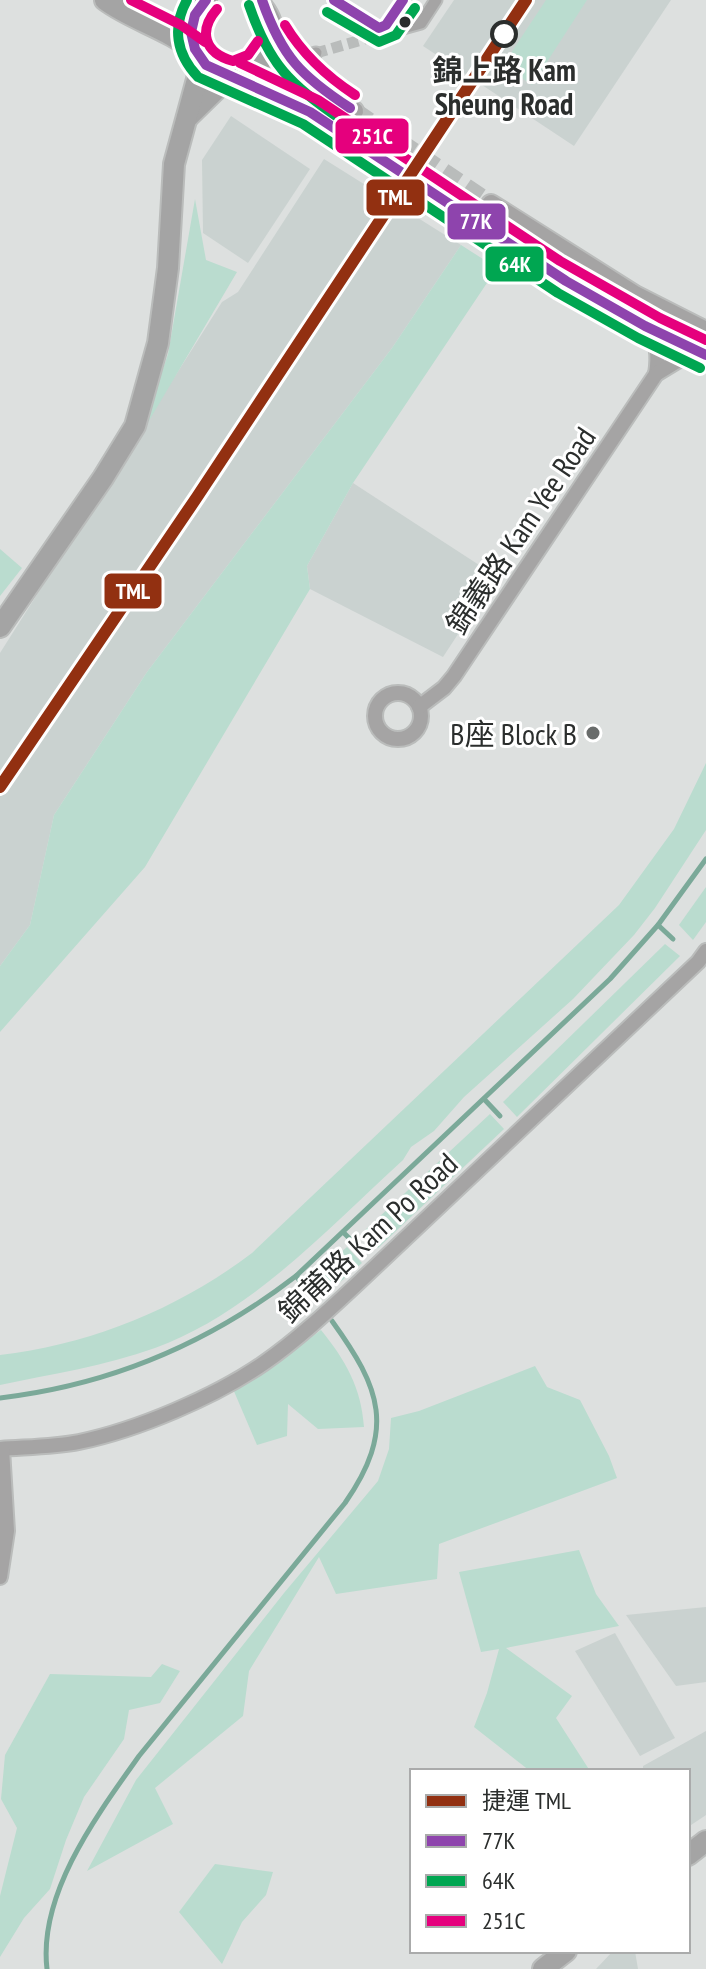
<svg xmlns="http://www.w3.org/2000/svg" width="706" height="1969" viewBox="0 0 706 1969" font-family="'PT Sans Narrow','Noto Sans TC',sans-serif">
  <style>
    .built { fill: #cad2d0 }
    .green { fill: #badccf }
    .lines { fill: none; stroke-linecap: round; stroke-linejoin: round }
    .stream { stroke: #7ba999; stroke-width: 5 }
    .pedestrian-tunnel { stroke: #b9bcbb; stroke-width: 11; stroke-dasharray: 11 5.5; stroke-linecap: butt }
    .tertiary-tunnel { stroke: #b9bcbb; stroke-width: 18; stroke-dasharray: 18 9; stroke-linecap: butt }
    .pedestrian-casing { stroke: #babcbb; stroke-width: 15 }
    .minor-casing { stroke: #babcbb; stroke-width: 18 }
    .tertiary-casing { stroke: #babcbb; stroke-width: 22 }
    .secondary-casing { stroke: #babcbb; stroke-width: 24 }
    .pedestrian { stroke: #a5a4a4; stroke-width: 11 }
    .minor { stroke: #a5a4a4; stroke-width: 14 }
    .tertiary { stroke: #a5a4a4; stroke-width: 18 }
    .secondary { stroke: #a4a4a4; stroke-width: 20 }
    .bus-1-casing { stroke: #fff; stroke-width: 16 }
    .bus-2-casing { stroke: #fff; stroke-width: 16 }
    .bus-3-casing { stroke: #fff; stroke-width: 16 }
    .bus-1 { stroke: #8e44ad; stroke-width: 10 }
    .bus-2 { stroke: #00a651; stroke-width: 10 }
    .bus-3 { stroke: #e5007d; stroke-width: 10 }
    .metro-1-casing { stroke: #fff; stroke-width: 18 }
    .metro-1 { stroke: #923011; stroke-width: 12 }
    .bus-dot { fill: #2b2e2d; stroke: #fff; stroke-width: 3 }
    .stop-dot { fill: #fff; stroke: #2b2e2d; stroke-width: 4 }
    .poi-dot { fill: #696c6b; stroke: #fff; stroke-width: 3 }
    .labels { text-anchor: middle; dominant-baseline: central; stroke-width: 6; stroke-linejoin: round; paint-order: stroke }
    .stop-label { font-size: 30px; font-weight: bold; fill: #2b2e2d; stroke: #fff }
    .street-label { font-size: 30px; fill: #2b2e2d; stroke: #fff }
    .poi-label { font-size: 30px; fill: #2b2e2d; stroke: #fff; text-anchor: end }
    .line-badge { stroke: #fff; stroke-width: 3 }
    .badge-label { font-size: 22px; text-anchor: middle; font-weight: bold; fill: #fff }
  </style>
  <rect width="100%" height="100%" fill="#dde0df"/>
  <g class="built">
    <polygon points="454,0 671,0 574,146 423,46"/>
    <polygon points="231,116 310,169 248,263 203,233 202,160"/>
    <polygon points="324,159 461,245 392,348 147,672 54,815 30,925 0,966 0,653 222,302 238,292"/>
    <polygon points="353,483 496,576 443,657 310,589 307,566"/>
    <polygon points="706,1607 706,1682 676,1686 626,1615"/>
    <polygon points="615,1633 675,1738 640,1756 575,1651"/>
    <polygon points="706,1731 706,1815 688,1827 688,1771 643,1771 643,1766"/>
    <polygon points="613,1951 635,1951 638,1969 596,1969"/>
  </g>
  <g class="green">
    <polygon points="546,0 587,0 532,85 503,65"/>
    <polygon points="195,199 206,260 237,272 140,436 168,354"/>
    <polygon points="461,245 497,268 353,483 307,566 310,589 145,867 0,1032 0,966 30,925 54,815 147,672 392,348"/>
    <polygon points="0,549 22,568 0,596"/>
    <path d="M706,763v67l-51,78 -21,27 -61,64 -109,98 -30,34 -23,16 -8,13c-75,68 -150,152 -248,188 -50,18 -103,26 -155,37v-30c92,-11 178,-46 252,-102l367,-348 55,-76z"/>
    <polygon points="706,887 706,922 693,940 679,925"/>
    <polygon points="665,944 680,956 517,1117 503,1102"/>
    <polygon points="490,1114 504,1129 378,1248 363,1232"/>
    <polygon points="347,1247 362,1263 325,1295 311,1279"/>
    <path d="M321,1330c25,31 40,57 43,97l-46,2 -30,-25 -1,32 -30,9 -24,-56 32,-18z"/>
    <polygon points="535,1366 547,1387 580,1400 609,1456 617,1478 439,1544 437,1579 336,1594 319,1557 249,1671 243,1716 155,1788 173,1824 87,1871 136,1780 284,1593 378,1481 389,1449 391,1418 419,1411"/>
    <polygon points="579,1550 596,1594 619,1626 506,1648 572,1696 556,1718 590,1771 530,1771 474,1727 487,1693 499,1649 481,1652 459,1572"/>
    <polygon points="162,1664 180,1671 160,1703 129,1710 124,1739 84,1797 66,1840 50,1889 24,1918 0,1957 0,1896 17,1828 1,1799 5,1755 50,1674 151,1677"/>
    <polygon points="215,1864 273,1872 266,1895 242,1922 222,1964 179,1912"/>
  </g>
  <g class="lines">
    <g class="stream">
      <polyline points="658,925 673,939"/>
      <polyline points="484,1099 500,1116"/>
      <polyline points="343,1232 360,1249"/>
      <polyline points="296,1276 316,1301"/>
      <path d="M0,1398c111,-13 208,-54 296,-122l314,-297 48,-54 48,-66"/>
      <path d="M47,1969c-9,-75 50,-154 92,-213l206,-253c51,-74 36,-114 -13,-182"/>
    </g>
    <polyline class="pedestrian-tunnel" points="316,53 403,28"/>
    <g class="tertiary-tunnel">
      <polyline points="354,111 491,204"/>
      <polyline points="340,131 478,225"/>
    </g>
    <defs>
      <g id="pedestrian">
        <polyline points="403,28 421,23 436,0"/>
        <polyline points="291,61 316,53"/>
      </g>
      <g id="minor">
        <path d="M645,326c13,14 14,30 11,48"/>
        <circle cx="398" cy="716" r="23"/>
        <polyline points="419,707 444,688 454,676 656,374 679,360 702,354"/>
        <path d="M0,1449c26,-2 54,-2 79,-7 58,-12 136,-45 185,-79 33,-23 63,-51 93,-79l341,-322 8,-11"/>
        <polyline points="0,1577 7,1531 2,1449"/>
      </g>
      <g id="tertiary">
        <path d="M273,32c19,36 47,57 81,79"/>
        <polyline points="234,76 293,102 340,131"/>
        <polyline points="491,204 635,295 706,331"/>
        <polyline points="478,225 602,302 706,355"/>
      </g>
      <g id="secondary">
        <path d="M105,0c28,21 65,29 91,53"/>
        <path d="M206,0c-31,28 -10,70 28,76 38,-12 53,-46 22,-76"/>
        <polyline points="187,118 230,76"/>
        <polyline points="0,627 103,478 135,426 158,343 168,268 174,164 202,61"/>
        <polyline points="688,1855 706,1841"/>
        <polyline points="543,1969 566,1951"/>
      </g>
    </defs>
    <use href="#pedestrian" class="pedestrian-casing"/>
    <use href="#minor" class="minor-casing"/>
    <use href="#tertiary" class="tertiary-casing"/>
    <use href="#secondary" class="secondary-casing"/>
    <use href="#pedestrian" class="pedestrian"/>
    <use href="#minor" class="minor"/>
    <use href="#tertiary" class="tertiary"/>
    <use href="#secondary" class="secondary"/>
    <defs>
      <g id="bus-1">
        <polyline points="206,0 195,15 191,32 195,49 206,65 310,112 566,281 645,326 706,355"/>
        <path d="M262,0c20,57 39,76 88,108"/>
        <polyline points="334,0 379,28 386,25 403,0"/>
      </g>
      <g id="bus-2">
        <path d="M187,0c-15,27 -11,54 11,77l105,47 255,169 80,45 62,30"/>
        <path d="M249,5c20,59 41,80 93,115"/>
        <polyline points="327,12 379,42 396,35 415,8"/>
      </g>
      <g id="bus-3">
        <polyline points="131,0 181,25 205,42"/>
        <path d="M217,9c-19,22 -13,44 16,52l15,-6 10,-14"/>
        <path d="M285,25c18,30 41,51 70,70"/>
        <polyline points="240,63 318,100 560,261 660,318 706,340"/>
      </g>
    </defs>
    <use href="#bus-1" class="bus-1-casing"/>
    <use href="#bus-2" class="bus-2-casing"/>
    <use href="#bus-3" class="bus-3-casing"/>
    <use href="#bus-1" class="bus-1"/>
    <use href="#bus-2" class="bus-2"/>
    <use href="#bus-3" class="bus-3"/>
    <defs>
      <polyline id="metro-1" points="0,787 197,497 526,0"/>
    </defs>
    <use href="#metro-1" class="metro-1-casing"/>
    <use href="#metro-1" class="metro-1"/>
  </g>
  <circle class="bus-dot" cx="405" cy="22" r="7"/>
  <circle class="stop-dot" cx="504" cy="34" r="12"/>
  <circle class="poi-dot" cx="593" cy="733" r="8"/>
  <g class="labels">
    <g class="stop-label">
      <text x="504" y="69">錦上路 Kam<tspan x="504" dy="34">Sheung Road</tspan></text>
    </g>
    <g class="street-label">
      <text transform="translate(520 530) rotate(-56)">錦義路 Kam Yee Road</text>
      <text transform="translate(367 1237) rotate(-43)">錦莆路 Kam Po Road</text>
    </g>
    <g class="poi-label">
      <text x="577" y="733">B座 Block B</text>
    </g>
  </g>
  <g class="line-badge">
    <rect x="334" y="117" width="76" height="38" rx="8" fill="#e5007d"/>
    <rect x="365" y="178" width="61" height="39" rx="8" fill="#923011"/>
    <rect x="446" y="202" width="61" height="39" rx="8" fill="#8e44ad"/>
    <rect x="484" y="245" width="61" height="38" rx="8" fill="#00a651"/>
    <rect x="103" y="572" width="60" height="38" rx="8" fill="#923011"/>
  </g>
  <g class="badge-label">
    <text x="372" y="144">251C</text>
    <text x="395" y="205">TML</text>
    <text x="476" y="229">77K</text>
    <text x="515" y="272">64K</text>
    <text x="133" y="599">TML</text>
  </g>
  <rect x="410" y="1769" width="280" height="184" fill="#ffffff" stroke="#aaabab" stroke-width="2"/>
  <rect x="426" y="1795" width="40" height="12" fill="#923011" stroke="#aaabab" stroke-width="2"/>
  <text x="482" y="1809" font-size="24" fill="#2b2e2d">捷運 TML</text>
  <rect x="426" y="1835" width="40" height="12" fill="#8e44ad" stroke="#aaabab" stroke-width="2"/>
  <text x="482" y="1849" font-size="24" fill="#2b2e2d">77K</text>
  <rect x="426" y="1875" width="40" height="12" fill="#00a651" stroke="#aaabab" stroke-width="2"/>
  <text x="482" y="1889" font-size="24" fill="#2b2e2d">64K</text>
  <rect x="426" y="1915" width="40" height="12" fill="#e5007d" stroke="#aaabab" stroke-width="2"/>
  <text x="482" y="1929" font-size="24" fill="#2b2e2d">251C</text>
</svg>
